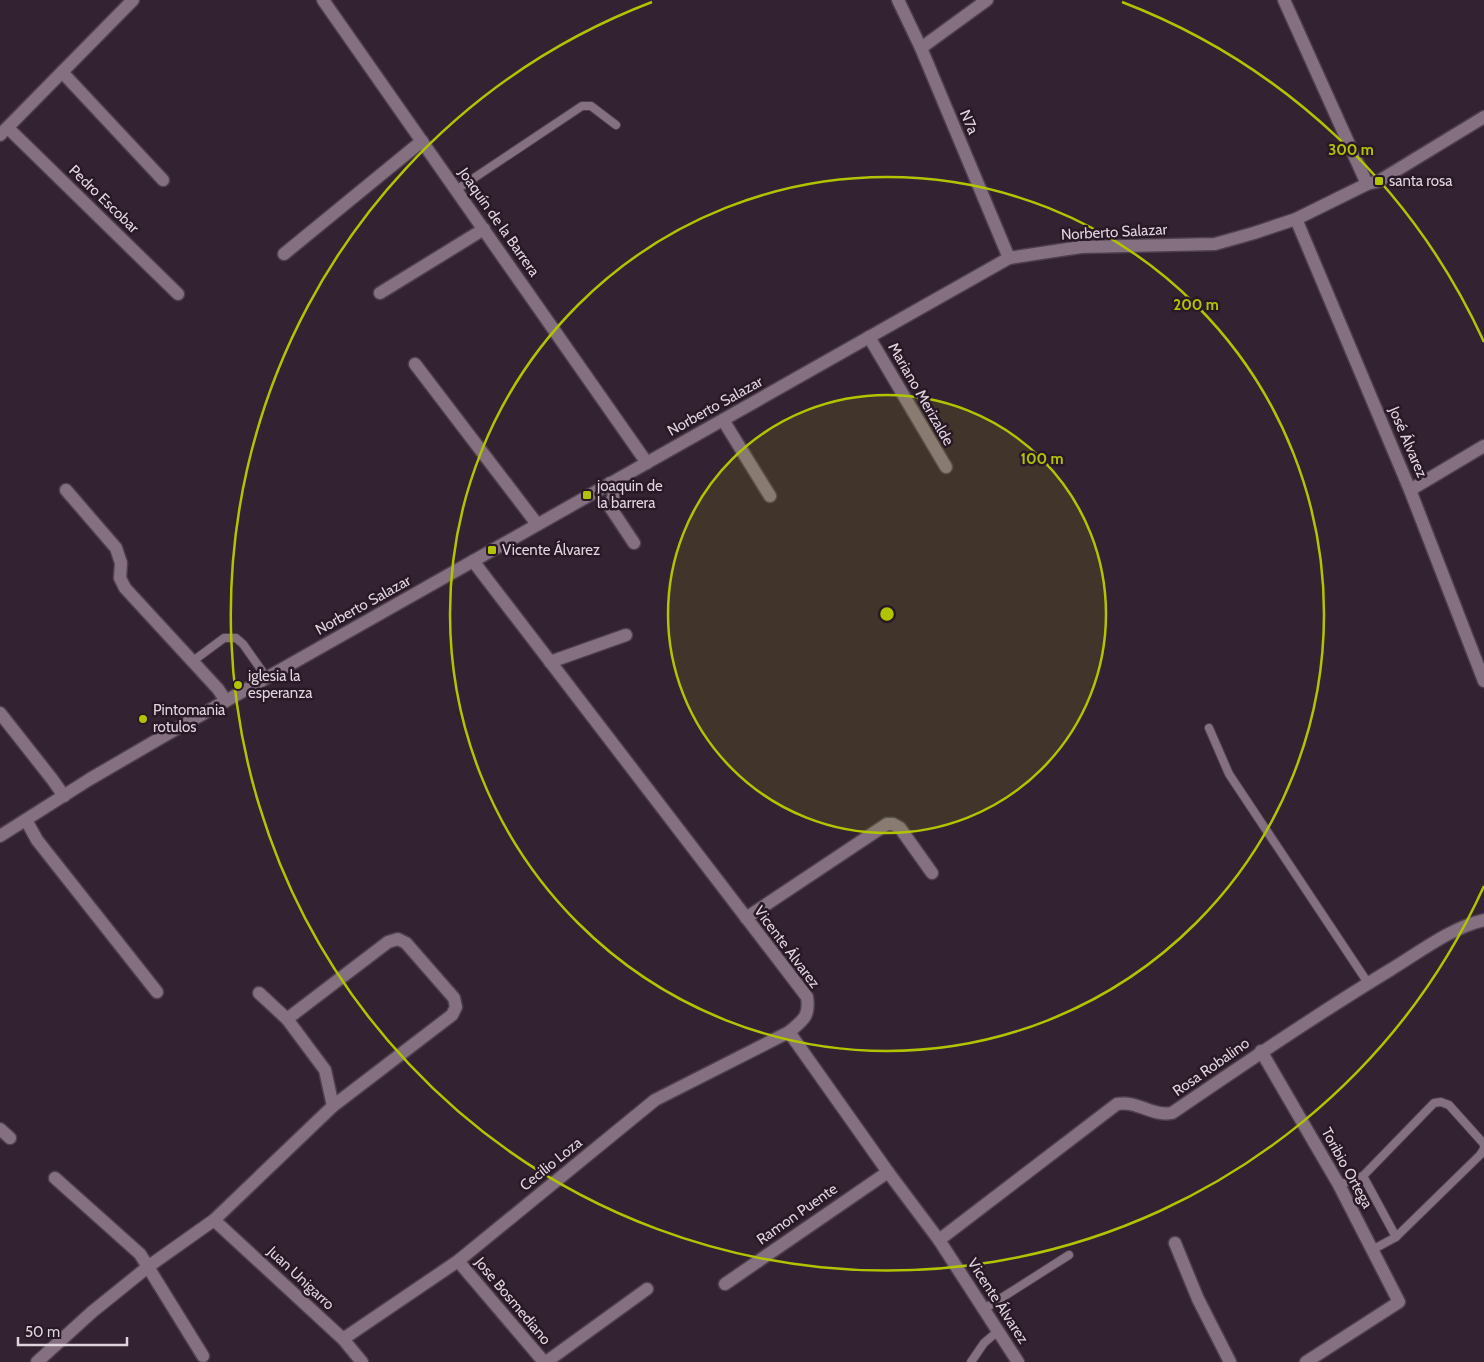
<svg xmlns="http://www.w3.org/2000/svg" width="1484" height="1362" viewBox="0 0 1484 1362" font-family="Cabin,sans-serif">
  <style>
    .lines { fill: none; stroke-linecap: round; stroke-linejoin: round }
    .service-casing { stroke: #4e3f4c; stroke-width: 10 }
    .minor-casing { stroke: #4e3f4c; stroke-width: 15 }
    .service { stroke: #857082; stroke-width: 8 }
    .minor { stroke: #857082; stroke-width: 12 }
    .ring { fill: none; stroke: #b0c500; stroke-width: 2.5 }
    .poi-dot { fill: #b0c500; stroke: #291927; stroke-width: 2 }
    .labels { text-anchor: middle; dominant-baseline: central; stroke-width: 5; stroke-linejoin: round; paint-order: stroke }
    .street-label { font-size: 15px; fill: #dfd4de; stroke: #291927 }
    .poi-label { font-size: 15px; fill: #dfd4de; stroke: #291927; text-anchor: start }
    .centre { fill: #b0c500; stroke: #291927; stroke-width: 2.5 }
    .ring-label { font-size: 15px; text-anchor: middle; font-weight: bold; fill: #b0c500; stroke: #291927; stroke-width: 5; stroke-linejoin: round; paint-order: stroke }
  </style>
  <rect width="100%" height="100%" fill="#332231"/>
  <g class="lines">
    <defs>
      <g id="service">
        <polyline points="456,190 582,106 591,106 616,125"/>
        <polyline points="193,661 224,638 236,638 243,644 267,678"/>
        <polyline points="1209,728 1229,774 1368,983"/>
        <polyline points="1363,1176 1434,1103 1441,1102 1449,1105 1484,1144 1484,1149 1480,1155 1396,1237"/>
        <polyline points="1339,1185 1363,1176 1396,1237 1372,1250"/>
        <polyline points="984,1309 1069,1255"/>
        <polyline points="971,1362 984,1343 998,1331"/>
      </g>
      <g id="minor">
        <polyline points="323,0 647,463"/>
        <polyline points="898,0 921,48 1009,258"/>
        <polyline points="1284,0 1367,184"/>
        <polyline points="921,48 987,0"/>
        <polyline points="62,72 163,180"/>
        <polyline points="8,128 178,294"/>
        <polyline points="0,135 133,0"/>
        <polyline points="1296,219 1410,490 1484,681"/>
        <polyline points="284,254 422,141"/>
        <polyline points="380,293 484,229"/>
        <polyline points="869,337 946,467"/>
        <polyline points="415,364 537,524"/>
        <polyline points="723,420 770,496"/>
        <polyline points="610,483 614,494 610,507 634,543"/>
        <polyline points="66,490 116,548 121,563 120,578 125,588 218,689 226,701"/>
        <polyline points="1410,490 1484,446"/>
        <polyline points="550,662 626,635"/>
        <polyline points="0,713 52,779 64,796"/>
        <polyline points="26,820 37,840 157,992"/>
        <polyline points="0,836 90,779 169,733 1009,258 1081,247 1215,244 1254,233 1296,219 1367,184 1379,181 1484,117"/>
        <polyline points="746,918 887,824 893,824 900,828 932,873"/>
        <polyline points="259,993 287,1019 325,1070 333,1106"/>
        <polyline points="789,1032 888,1172 939,1240 1018,1362"/>
        <polyline points="1261,1051 1339,1185 1399,1302 1306,1362"/>
        <polyline points="0,1129 10,1138"/>
        <polyline points="55,1178 140,1254 203,1356"/>
        <polyline points="214,1220 343,1339 362,1362"/>
        <path d="M939,1240l178,-136c20,-4 36,13 55,9 72,-49 144,-98 218,-143 30,-18 60,-42 94,-50"/>
        <polyline points="1175,1243 1198,1299 1230,1362"/>
        <polyline points="458,1261 544,1362"/>
        <polyline points="725,1284 888,1172"/>
        <path d="M343,1339l115,-78 197,-161 134,-68c14,-12 21,-15 18,-35l-334,-436"/>
        <polyline points="37,1362 92,1312 149,1266 214,1220 333,1106 452,1015 456,1007 454,998 406,943 398,939 388,942 287,1019"/>
        <polyline points="546,1362 647,1289"/>
      </g>
    </defs>
    <use href="#service" class="service-casing"/>
    <use href="#minor" class="minor-casing"/>
    <use href="#service" class="service"/>
    <use href="#minor" class="minor"/>
  </g>
  <circle cx="887" cy="614" r="219" fill="#b0c500" fill-opacity=".12"/>
  <g class="ring">
    <circle cx="887" cy="614" r="219"/>
    <circle cx="887" cy="614" r="437"/>
    <path d="M1484 886A656 656 0 1 1 652 2M1122 2A656 656 0 0 1 1484 342"/>
  </g>
  <g class="poi-dot">
    <rect x="1374" y="176" width="10" height="10" rx="2.5"/>
    <rect x="582" y="490" width="10" height="10" rx="2.5"/>
    <rect x="487" y="545" width="10" height="10" rx="2.5"/>
    <circle cx="238" cy="685" r="5"/>
    <circle cx="143" cy="719" r="5"/>
  </g>
  <g class="labels">
    <g class="street-label">
      <text transform="translate(969 122) rotate(67)">N7a</text>
      <text transform="translate(104 199) rotate(44)">Pedro Escobar</text>
      <text transform="translate(499 222) rotate(55)">Joaquín de la Barrera</text>
      <text transform="translate(1114 232) rotate(-3)">Norberto Salazar</text>
      <text transform="translate(921 394) rotate(60)">Mariano Merizalde</text>
      <text transform="translate(715 406) rotate(-29)">Norberto Salazar</text>
      <text transform="translate(1408 442) rotate(67)">José Álvarez</text>
      <text transform="translate(363 605) rotate(-29)">Norberto Salazar</text>
      <text transform="translate(787 947) rotate(53)">Vicente Álvarez</text>
      <text transform="translate(1211 1067) rotate(-35)">Rosa Robalino</text>
      <text transform="translate(551 1164) rotate(-39)">Cecilio Loza</text>
      <text transform="translate(1347 1168) rotate(61)">Toribio Ortega</text>
      <text transform="translate(797 1214) rotate(-35)">Ramon Puente</text>
      <text transform="translate(301 1278) rotate(43)">Juan Unigarro</text>
      <text transform="translate(513 1301) rotate(50)">Jose Bosmediano</text>
      <text transform="translate(998 1301) rotate(57)">Vicente Álvarez</text>
    </g>
    <g class="poi-label">
      <text x="1389" y="181">santa rosa</text>
      <text x="597" y="486">joaquin de<tspan x="597" dy="17">la barrera</tspan></text>
      <text x="502" y="550">Vicente Álvarez</text>
      <text x="248" y="676">iglesia la<tspan x="248" dy="17">esperanza</tspan></text>
      <text x="153" y="710">Pintomania<tspan x="153" dy="17">rotulos</tspan></text>
    </g>
  </g>
  <circle cx="887" cy="614" r="8" class="centre"/>
  <g class="ring-label">
    <text x="1351" y="155">300 m</text>
    <text x="1196" y="310">200 m</text>
    <text x="1042" y="464">100 m</text>
  </g>
  <path d="M18 1337v8h109v-8" fill="none" stroke="#dfd4de" stroke-width="2.5"/>
  <text x="25" y="1337" font-size="15" fill="#dfd4de" stroke="#291927" stroke-width="4" paint-order="stroke">50 m</text>
</svg>
